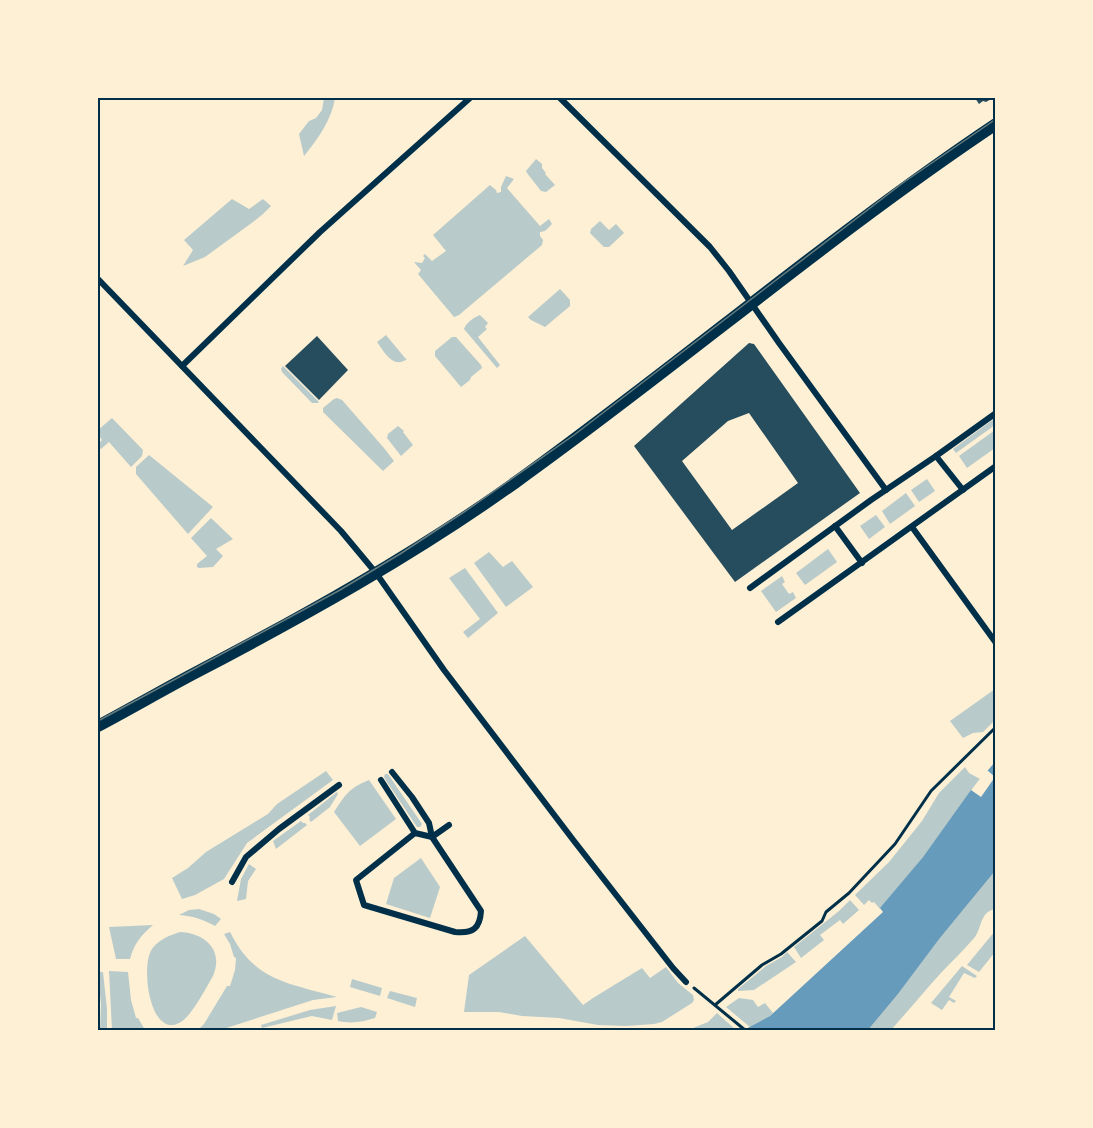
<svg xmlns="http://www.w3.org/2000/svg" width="1093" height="1128" viewBox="0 0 1093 1128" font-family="'Source Serif 4',serif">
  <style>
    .green { fill: #b9caca }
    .water { fill: #669bbc }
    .pier { fill: #fdf0d5 }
    .building { fill: #264d5e; fill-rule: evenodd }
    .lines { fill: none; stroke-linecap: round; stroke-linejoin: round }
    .path { stroke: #003049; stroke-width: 3 }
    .minor { stroke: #003049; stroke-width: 6 }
    .secondary { stroke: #003049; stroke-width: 12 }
    .tram { stroke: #657d81; stroke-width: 1.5 }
    .neatline { fill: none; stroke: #003049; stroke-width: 2 }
  </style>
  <rect width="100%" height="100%" fill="#fdf0d5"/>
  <g class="green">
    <path d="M324,98h11c-3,21 -17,41 -31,58l-5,-22 10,-13 7,-3 6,-8z"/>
    <polygon points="536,159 542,164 542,168 546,173 545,174 555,185 546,192 541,191 527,173 526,171"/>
    <polygon points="506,176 514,179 507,188 540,226 549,219 552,224 545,231 540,232 540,236 543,240 542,245 459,315 454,317 418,274 421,270 414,262 422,263 425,258 423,256 425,254 432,261 446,251 433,235 490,185 496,190 497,193 501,192 501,187"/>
    <polygon points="232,199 249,209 263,199 271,206 263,214 253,222 205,257 183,266 193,250 184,240"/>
    <polygon points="600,221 609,230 616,224 624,233 609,247 604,247 590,233 591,229"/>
    <polygon points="560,289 570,300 570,306 545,327 531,320 528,317"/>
    <path d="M480,315l8,8 -3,4 2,2 -9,8 22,28 -3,3 -33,-39c2,-6 10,-12 16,-14z"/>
    <path d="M386,335l19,23 2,1c-14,10 -22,-6 -30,-17z"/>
    <polygon points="452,337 456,337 481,365 482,368 471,377 470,380 461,387 435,356 435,351"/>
    <polygon points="283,366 319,402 318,403 312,403 282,372 281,369"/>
    <polygon points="337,398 342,400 384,448 394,461 383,471 323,412 323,408 334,399"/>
    <polygon points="112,418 143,450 142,456 131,467 109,442 101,449 98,447 98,444 102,440 98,434 98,430"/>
    <polygon points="995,418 995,425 956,453 953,449"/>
    <polygon points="398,426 404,431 403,432 413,445 401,456 387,438 388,434"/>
    <polygon points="995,430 995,448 967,468 959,456"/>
    <polygon points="149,455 213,507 188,534 136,474 136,467"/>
    <polygon points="927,479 935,491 919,502 911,490"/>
    <polygon points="906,493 915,506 890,524 882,511"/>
    <polygon points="876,515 885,527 869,539 860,526"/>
    <polygon points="211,518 233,539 216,549 223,556 213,567 199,568 197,567 197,564 207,556 191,538"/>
    <polygon points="828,549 837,562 805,585 796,573"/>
    <polygon points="489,552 503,567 512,561 533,587 506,607 474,563"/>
    <polygon points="465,568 498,613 468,638 463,632 480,619 449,578"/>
    <polygon points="782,576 785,582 782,584 789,594 793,592 796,598 776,612 761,591"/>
    <polygon points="995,689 995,720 983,732 973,733 963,738 950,721"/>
    <polygon points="965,767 969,773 980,779 923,857 880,909 874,902 872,903 869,900 864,905 855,895 889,862 922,821 939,793"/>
    <polygon points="326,771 333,780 247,843 224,879 195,895 182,899 172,878 188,868 206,852 268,814 277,804"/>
    <polygon points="385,774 388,774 422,824 420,827 417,827 387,782 384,777"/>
    <path d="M369,780l27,39 -36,27 -26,-34c11,-17 15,-24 35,-32z"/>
    <polygon points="337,792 338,794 330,807 311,822 309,819 310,817 308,815"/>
    <polygon points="301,821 303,823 305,823 307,825 276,849 273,841"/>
    <polygon points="421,858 440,887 430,918 386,904 394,878"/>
    <polygon points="249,864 256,869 248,881 246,899 237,901 241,879"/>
    <path d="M995,871v38c-15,3 -13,18 -20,28 -11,13 -24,25 -35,37 -17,19 -33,38 -49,56h-23l30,-36 42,-56z"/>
    <polygon points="850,900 859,910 843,924 840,920 820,935 824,940 801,958 794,947 839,911"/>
    <path d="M199,909l15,5 7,5 -6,7c-13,-7 -22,-10 -36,-11l10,-5z"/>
    <path d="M153,925c-12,10 -19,19 -23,34h-14l-7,-32z"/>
    <polygon points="995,931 995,952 979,972 967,965"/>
    <path d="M180,932c25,1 44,18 33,44 -7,12 -21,39 -32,46 -31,19 -41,-56 -29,-73 6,-9 18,-14 28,-17z"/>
    <path d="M230,932c25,50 59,51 107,65l-24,3 -93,30h-22l6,-6 23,-38h3l5,-16 1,-12 -2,-1 -4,-13 -6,-10z"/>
    <polygon points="525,936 583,1005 593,998 642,968 650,978 666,967 678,983 693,995 694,1000 692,1003 662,1022 654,1024 626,1026 598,1025 559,1018 522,1016 499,1012 464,1012 469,975"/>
    <polygon points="787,952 796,962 754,990 738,991 738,989 766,966 782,957"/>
    <polygon points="962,966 977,976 975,978 964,973 949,997 956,1001 954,1003 949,1000 942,1010 931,1003"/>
    <polygon points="109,971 128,972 131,1000 136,1018 138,1018 145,1030 112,1030"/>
    <polygon points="98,972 103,972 107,1009 107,1030 100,1030 101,1005"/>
    <polygon points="352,979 382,988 380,996 350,987"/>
    <polygon points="390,991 417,998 415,1007 387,998"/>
    <polygon points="739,998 753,1000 758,1007 765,1003 773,1013 770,1016 750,1027 726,1007"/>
    <polygon points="336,1006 332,1020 312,1016 262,1028 261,1025 310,1010"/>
    <path d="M361,1007l16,5 -2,6c-13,4 -23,6 -37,3l-1,-8z"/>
    <polygon points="717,1013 736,1030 688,1030 708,1022"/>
    <polygon points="387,1028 462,1028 472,1030 365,1030"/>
  </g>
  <polygon class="water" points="995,762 995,871 940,938 898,994 868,1030 744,1030 770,1016 883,912 880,908 923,857 971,790"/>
  <polygon class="pier" points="987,770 995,777 981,797 971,790"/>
  <g class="building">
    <polygon points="975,98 993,98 986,102 983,101 979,104"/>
    <polygon points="317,336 348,370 319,400 285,366"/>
    <path d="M749,343l5,1 106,149 -125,89 -101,-136zM749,413l49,70 -66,47 -50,-69 46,-40z"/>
  </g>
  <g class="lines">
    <g class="path">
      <polyline points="694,988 745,1030"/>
      <polyline points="715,1005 762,965 781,954 822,921 826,912 849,893 895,844 931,791 996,727"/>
    </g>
    <g class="minor">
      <polyline points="560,98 710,247 729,271 779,343 886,490"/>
      <polyline points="98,279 341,531 376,573 444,670 574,841 673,968 686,982"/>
      <polyline points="182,366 320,232 470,98"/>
      <polyline points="936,456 963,490"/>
      <polyline points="835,526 862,563"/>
      <polyline points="912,527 996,643"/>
      <polyline points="750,588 871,500 936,456 996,413"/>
      <polyline points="778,622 996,466"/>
      <polyline points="392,772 412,797 429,823 432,837 449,825"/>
      <path d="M381,780l34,53 17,4 49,74c-1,17 -8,23 -26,21l-91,-27 -8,-25 59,-47"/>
      <polyline points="232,882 246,857 279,829 339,785"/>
    </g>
    <path class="secondary" d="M98,726c32,-17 63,-35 95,-52 111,-58 221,-119 323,-192 162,-116 314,-247 480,-358"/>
    <polyline class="tram" points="98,721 340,590 400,554 467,510 574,435 904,182 996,119"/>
  </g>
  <rect width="1093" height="1128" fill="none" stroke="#fdf0d5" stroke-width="198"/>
  <rect x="99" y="99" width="895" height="930" class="neatline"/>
</svg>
